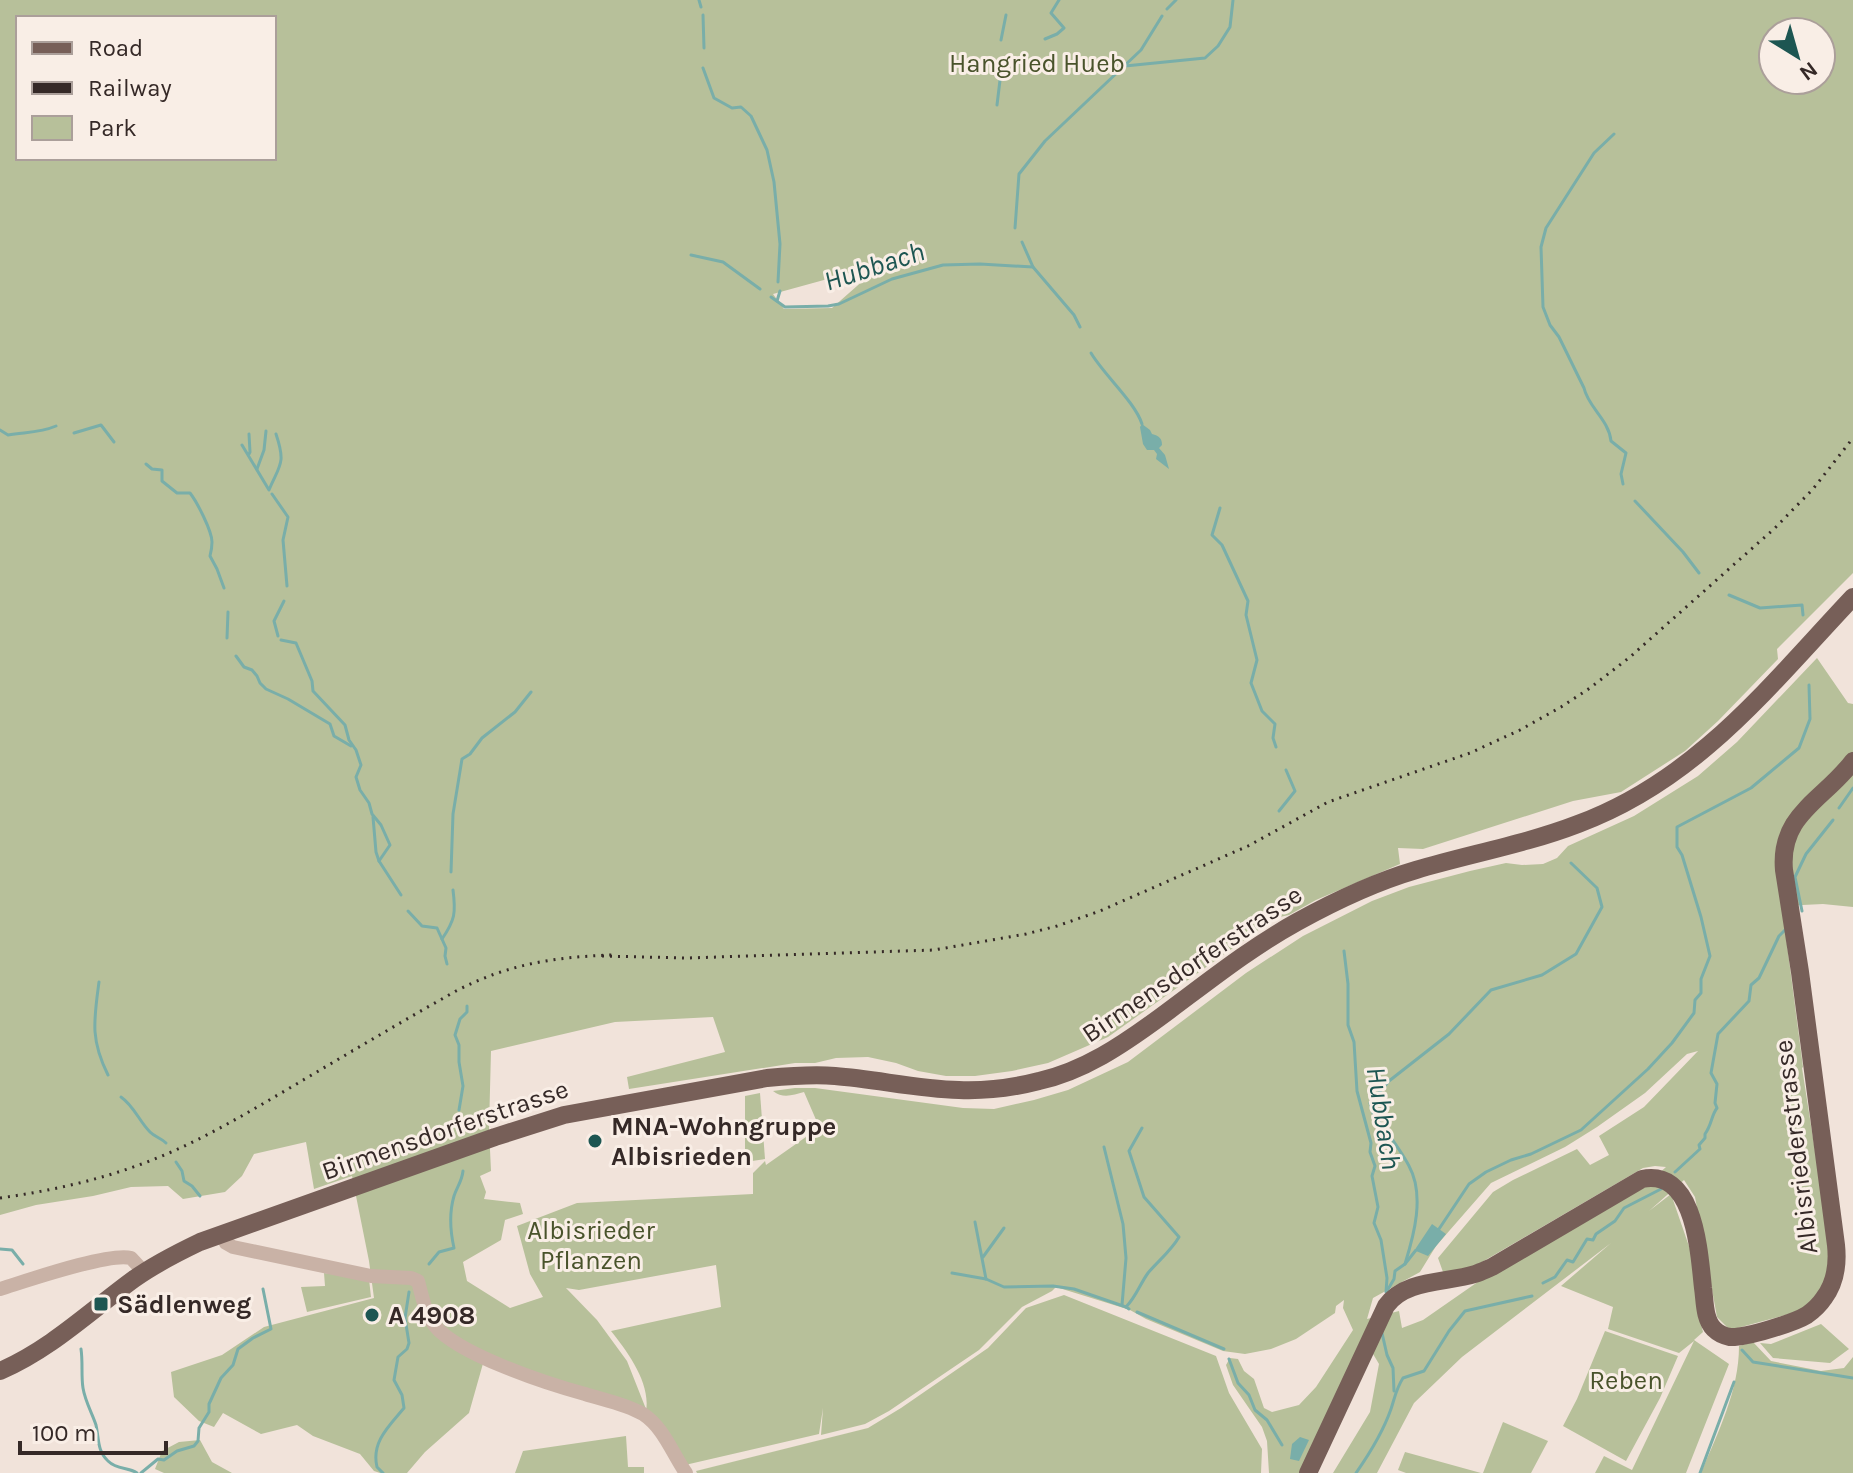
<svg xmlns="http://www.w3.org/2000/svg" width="1853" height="1473" viewBox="0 0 1853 1473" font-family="Karla,sans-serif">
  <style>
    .green { fill: #b7c09a; fill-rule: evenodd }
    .water { fill: #79aea9 }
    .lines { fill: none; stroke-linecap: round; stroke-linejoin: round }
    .stream { stroke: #79aea9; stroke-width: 3 }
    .minor { stroke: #c9b2a6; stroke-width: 14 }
    .major { stroke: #775f58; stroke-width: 18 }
    .rail { stroke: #352927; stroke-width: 3; stroke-dasharray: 2 6; stroke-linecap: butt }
    .poi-dot { fill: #1d5652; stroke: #f9eee6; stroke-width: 3 }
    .labels { text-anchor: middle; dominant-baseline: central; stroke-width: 6; stroke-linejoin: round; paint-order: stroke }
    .park-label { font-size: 26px; fill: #49532b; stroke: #f9eee6 }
    .street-label { font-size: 26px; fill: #352927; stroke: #f9eee6 }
    .poi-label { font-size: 26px; font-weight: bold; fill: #352927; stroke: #f9eee6; text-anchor: start }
    .water-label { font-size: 28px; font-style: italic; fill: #1d5652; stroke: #f9eee6 }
  </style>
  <rect width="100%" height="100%" fill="#f1e3da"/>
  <g class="green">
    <path d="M0,0h1853v573l-76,76 1,10 -60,62 -33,30 -64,41 -48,9 -150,48 -25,-1 2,16 -84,36 -27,15 -14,3 -167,119 -60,26 -36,8 -37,5h-29l-28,-5 -22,-8 -28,-6 -32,1 -21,5h-20l-166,26 -2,-12 98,-25 -12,-35 -98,5 -124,29 -2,77 2,43 -11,5 6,16 -2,7 36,4 3,11 -18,6 -4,20 -38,22 4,19 43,27 33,-11 -13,-23 -13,-48 60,-23 176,-9v-21l12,-12 1,4 47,-33 4,-10 -13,-30c-11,3 -21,7 -31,-1l22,-3h20l148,20 31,1 40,-9 34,-10 60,-28 118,-89 57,-37 69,-35 37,-14 61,-16 36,-8 16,2 21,-1 14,-6 11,-12 66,-30 64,-40 39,-34 80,-84 31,45 5,1v203l-30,-3 -41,2 21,161 -1,1 29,185 -6,34 -25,24 -70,19 -13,-13 -22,-120 -11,-17 -35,31 22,-17 21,61 6,57 5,20 -9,8 35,24 -43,109h-91l9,-17 28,14 62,-129 -15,12 -71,-24 5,-22 -52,-21 50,-43 -149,114 -48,46 -37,70h-44l37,-61 9,-48 -16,-27 -61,136h-33l-2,-32 -5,-14 -29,-42 -7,-20 4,-7 8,1 6,12 10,8 10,29 8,4 27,-7 17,-18 37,-57 -10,-22 1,-8 -8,6 -1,7 -39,26 -25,10 -26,5 -22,-3 -77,-32 -16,-9 -74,-23 -4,4 -30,16 -43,43 -90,61 -24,13 -44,11 2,-27 -4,26 -134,31 -39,-54c5,-28 -19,-60 -35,-80l110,-24 -5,-42 -137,25 -13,-2 31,32 30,41 19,48 -162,-49 -15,53 -44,39 -18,21h-27l-6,-2 -14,-17 -47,-18 -16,-11 -36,9 -38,-21 -9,14 -15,-6 -25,-24 -3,-25 51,-17 42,-28 110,-29 -5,-37 -17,-85 -38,13 -8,-47 -52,12 -12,22 -17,16 -42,7 -15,-13 -37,1 -38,9 -57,9 -36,10zM18,18h256v140h-256zM1773,32h48v48h-48zM882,264l-50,44 -48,1 -11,-15zM1698,1051l-54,56 -45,29 10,19 -19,10 -13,-16 -64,31 -20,12 -55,66 5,14 21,-2 18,-8 161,-94 12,-2 11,1 -23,21 -161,91 -59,41 -21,8 -3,-17 -32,8 6,-21 47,-26 16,-26 55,-63 74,-36 32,-20 48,-34 42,-39z"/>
    <polygon points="760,1093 765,1159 745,1162 745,1096"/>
    <polygon points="324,1273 369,1279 371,1297 307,1312 301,1287 325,1286"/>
    <polygon points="1064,1295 1216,1356 1229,1393 1262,1449 1261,1473 697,1473 696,1471 868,1428 901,1408 988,1348 1026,1308"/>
    <polygon points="1821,1324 1849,1349 1830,1363 1773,1358 1760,1343 1771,1344"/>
    <polygon points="1605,1331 1678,1356 1660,1398 1626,1461 1563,1426 1577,1399"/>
    <path d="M1753,1342l18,19 50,10 23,-3 9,-11v116h-152c17,-41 38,-82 38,-127z"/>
    <polygon points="1503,1422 1548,1441 1531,1473 1483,1473"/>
    <polygon points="626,1436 628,1467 644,1467 644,1473 515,1473 523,1451"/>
    <polygon points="200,1440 212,1462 232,1473 164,1473 155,1469 162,1451 179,1442"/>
    <polygon points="1405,1452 1481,1473 1406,1473 1398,1470"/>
  </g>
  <g class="water">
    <path d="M1142,424l8,6 2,4c7,2 10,4 10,11l-3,3 6,7 4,14 -13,-10 1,-5 -3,-4h-7l-4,-6 -3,-17z"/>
    <polygon points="1432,1224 1446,1234 1428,1256 1416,1251 1416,1248"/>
    <polygon points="1300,1437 1309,1440 1299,1461 1290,1459 1292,1444"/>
  </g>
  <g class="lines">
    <g class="stream">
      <polyline points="699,0 701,7"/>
      <polyline points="1167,9 1176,0"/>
      <polyline points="703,15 704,48"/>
      <polyline points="1045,39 1057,34 1064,28 1051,13 1059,0"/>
      <polyline points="1001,40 1006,15"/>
      <polyline points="1125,66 1205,58 1218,46 1230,27 1233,0"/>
      <polyline points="703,68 714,98 732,108 741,107 751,116 767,150 774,182 780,244 778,282"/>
      <polyline points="997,105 1001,72"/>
      <path d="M1614,134l-20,19 -48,75 -5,19 2,60 7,18 9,12 25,51c4,19 25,32 27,53l15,12 -5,21 2,10"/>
      <polyline points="1015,228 1019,174 1045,141 1141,50 1162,16"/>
      <polyline points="1022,242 1033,267 1074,315 1080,327"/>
      <polyline points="691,255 723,262 760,289"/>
      <polyline points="771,297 785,307 828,306 839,304 892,279 943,265 980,264 1033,267"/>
      <polyline points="777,301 780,291"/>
      <path d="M1091,353c13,22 44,49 51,71"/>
      <path d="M0,430l8,5c18,-3 32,-2 48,-9"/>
      <polyline points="74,433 101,425 114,442"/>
      <polyline points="249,434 250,452 249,454"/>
      <path d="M242,445l27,45c11,-26 17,-26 7,-56"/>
      <path d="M146,464l6,5 10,1v11l15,12h13c7,9 22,38 22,49 0,5 -1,10 -2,14l7,13 7,19"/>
      <polyline points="257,469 264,450 266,431"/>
      <polyline points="272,494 288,517 283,540 287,586"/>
      <polyline points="1635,501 1683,552 1699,573"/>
      <polyline points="1220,508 1212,535 1222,545 1248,601 1246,615 1257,660 1251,683 1262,711 1275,724 1273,738 1276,747"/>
      <polyline points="1729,595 1760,608 1802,605 1803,615"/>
      <polyline points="278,636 274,621 284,601"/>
      <polyline points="227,638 228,612"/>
      <polyline points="281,640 296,643 312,681 313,691 345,725 349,740 356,750 361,765 356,777 360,790 369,803 372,814 381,825 390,845 379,861 401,895"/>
      <polyline points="236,656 244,667 252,670 257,676 260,683 266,689 288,699 330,724 334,736 351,746"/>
      <polyline points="1839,808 1853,788"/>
      <polyline points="1279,811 1295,791 1286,770"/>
      <polyline points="373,817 376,852 379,861"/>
      <polyline points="451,872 453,814 462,759 470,754 482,738 515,712 531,692"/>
      <polyline points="408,911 422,926 437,928 446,948 445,956 447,964"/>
      <polyline points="1802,911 1795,877 1806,854 1833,820"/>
      <path d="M442,939c13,-19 14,-26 11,-49"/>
      <polyline points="1344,951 1348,984 1348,1025 1354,1042 1357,1091 1371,1143 1370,1152 1375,1166 1372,1176 1378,1207 1374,1223 1381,1240 1387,1278 1386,1292"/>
      <path d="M99,982c-5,38 -9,57 9,93"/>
      <path d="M121,1097c13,9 18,24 29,35 5,5 11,6 16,11"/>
      <polyline points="459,1110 463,1086 459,1062 459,1045 455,1035 460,1019 467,1012 467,1006"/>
      <polyline points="1104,1147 1123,1224 1126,1258 1122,1305"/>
      <polyline points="176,1162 182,1171 184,1181 192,1186 200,1196"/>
      <path d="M1675,1172l25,-23 -1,-4 6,-7v-4c7,-10 6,-18 12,-26l-2,-5 2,-19 -6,-11 7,-39 31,-33 2,-16 8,-7 20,-42 6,-6"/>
      <polyline points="975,1222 986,1279"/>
      <polyline points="1439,1229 1469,1184 1486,1172 1511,1160 1531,1154 1581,1130 1648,1069 1672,1043 1694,1013 1695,1000 1701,993 1701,979 1710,956 1701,917 1682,855 1677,847 1677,827 1751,788 1799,748 1810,719 1809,685"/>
      <polyline points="0,1249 12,1250 23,1264"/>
      <polyline points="983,1257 1004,1228"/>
      <path d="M429,1264l10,-12 15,-4c-4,-18 -5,-35 0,-52 3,-9 8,-15 9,-25"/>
      <path d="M1405,1264c9,-29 20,-69 4,-98 -10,-19 -24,-36 -36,-53l-3,-10 19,-22 60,-47 42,-44 51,-15 34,-21 26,-47 -5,-19 -26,-25"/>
      <polyline points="952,1273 986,1279 1004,1287 1053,1286 1074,1289 1126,1307"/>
      <polyline points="1543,1283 1555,1277 1567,1260 1573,1262 1587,1239 1593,1240 1596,1234 1615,1221 1624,1208 1661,1189"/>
      <polyline points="1387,1291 1394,1279 1395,1271 1405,1264 1416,1250"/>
      <path d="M1129,1309l-3,-2c10,-10 14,-23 22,-34 10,-12 23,-22 31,-36l-35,-40 -15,-46 13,-23"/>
      <polyline points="1137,1312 1224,1349"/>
      <polyline points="1382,1333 1387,1355 1393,1368 1394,1391"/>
      <path d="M81,1349c2,13 0,27 2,39 2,13 9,25 13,37 3,13 1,26 12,36 9,9 20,6 29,12"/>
      <polyline points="1742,1350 1753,1362 1853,1378"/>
      <polyline points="1229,1359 1238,1383 1249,1395 1255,1410 1267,1420 1282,1445"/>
      <polyline points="141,1473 158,1459 164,1460 177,1451 194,1446 198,1441 199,1428 209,1412 209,1404 221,1378 233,1365 238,1349 253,1338 271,1329 263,1289"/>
      <path d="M383,1473l-6,-6c-6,-25 12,-41 27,-59l-2,-13 -8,-15 4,-23 9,-8 2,-6 -4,-25 4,-26"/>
      <path d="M1356,1473c14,-20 27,-41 35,-64 4,-12 5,-20 12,-31l21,-7 25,-40 16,-20 67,-15"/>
      <polyline points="1700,1473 1734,1382"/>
    </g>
    <g class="minor">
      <path d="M222,1235l4,8 7,4 138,29 40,2 7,3c4,15 7,32 17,45 24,29 113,58 150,68 19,6 41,10 58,20 21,14 29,39 43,59"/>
      <path d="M0,1289c26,-8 109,-37 131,-31l13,14"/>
    </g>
    <g class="major">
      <path d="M0,1371c51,-22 90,-60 134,-92 21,-15 43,-26 66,-37l295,-105 69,-22 203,-37c22,-2 45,-4 68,-2 41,3 82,13 124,14 27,1 53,-2 80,-9 45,-10 83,-36 120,-63 45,-33 89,-69 138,-96 38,-21 78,-40 119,-52 54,-16 110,-26 162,-46 119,-44 191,-138 275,-227"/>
      <path d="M1308,1473l78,-167c19,-27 60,-23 89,-32 6,-2 12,-5 17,-7l150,-88c53,-11 57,73 61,109 2,13 1,31 11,41 4,4 10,7 16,8 15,1 64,-14 77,-22 7,-5 13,-11 17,-17 12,-16 14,-34 12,-53l-36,-273 -16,-102c-5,-56 40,-70 69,-109"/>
    </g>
    <g class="rail">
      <polyline points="602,956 687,958 934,950 1026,934 1057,926 1100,911 1248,846 1328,802 1470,753 1520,730 1561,707 1590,688 1630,657 1775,528 1813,489 1853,438"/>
      <path d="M0,1198c50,-7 100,-18 147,-36 50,-19 95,-46 141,-73 56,-33 111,-66 168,-98 52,-27 98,-34 156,-36"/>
    </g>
  </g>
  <g class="poi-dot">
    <circle cx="595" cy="1141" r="8"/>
    <rect x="93" y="1296" width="16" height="16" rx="4"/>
    <circle cx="372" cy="1315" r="8"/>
  </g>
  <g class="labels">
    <g class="park-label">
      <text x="1037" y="63">Hangried Hueb</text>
      <text x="591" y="1230">Albisrieder<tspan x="591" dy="30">Pflanzen</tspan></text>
      <text x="1626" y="1380">Reben</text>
    </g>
    <g class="street-label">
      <text transform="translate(1192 964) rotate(-34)">Birmensdorferstrasse</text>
      <text transform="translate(445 1130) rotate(-19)">Birmensdorferstrasse</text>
      <text transform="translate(1796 1147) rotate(-97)">Albisriederstrasse</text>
    </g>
    <g class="poi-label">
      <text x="611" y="1126">MNA-Wohngruppe<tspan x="611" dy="30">Albisrieden</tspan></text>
      <text x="117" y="1304">Sädlenweg</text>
      <text x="388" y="1315">A 4908</text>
    </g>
    <g class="water-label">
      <text transform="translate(874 266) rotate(-18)">Hubbach</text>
      <text transform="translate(1384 1118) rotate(81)">Hubbach</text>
    </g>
  </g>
  <rect x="16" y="16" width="260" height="144" fill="#f9eee6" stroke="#ab9f9a" stroke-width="2"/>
  <rect x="32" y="42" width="40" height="12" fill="#775f58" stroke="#ab9f9a" stroke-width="2"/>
  <text x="88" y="56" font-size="24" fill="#352927">Road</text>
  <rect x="32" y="82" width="40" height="12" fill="#352927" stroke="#ab9f9a" stroke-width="2"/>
  <text x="88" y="96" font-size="24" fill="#352927">Railway</text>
  <rect x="32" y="116" width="40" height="24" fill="#b7c09a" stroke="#ab9f9a" stroke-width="2"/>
  <text x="88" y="136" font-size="24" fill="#352927">Park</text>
  <g transform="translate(1797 56) rotate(143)"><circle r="38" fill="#f9eee6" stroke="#ab9f9a" stroke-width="2"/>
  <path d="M0-6L14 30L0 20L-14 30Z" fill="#1d5652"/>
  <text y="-12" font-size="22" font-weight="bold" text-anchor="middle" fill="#352927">N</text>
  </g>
  <path d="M20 1441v12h146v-12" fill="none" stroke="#352927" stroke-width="4"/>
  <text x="32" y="1441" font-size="24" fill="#352927" stroke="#f9eee6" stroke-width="6" paint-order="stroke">100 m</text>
</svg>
